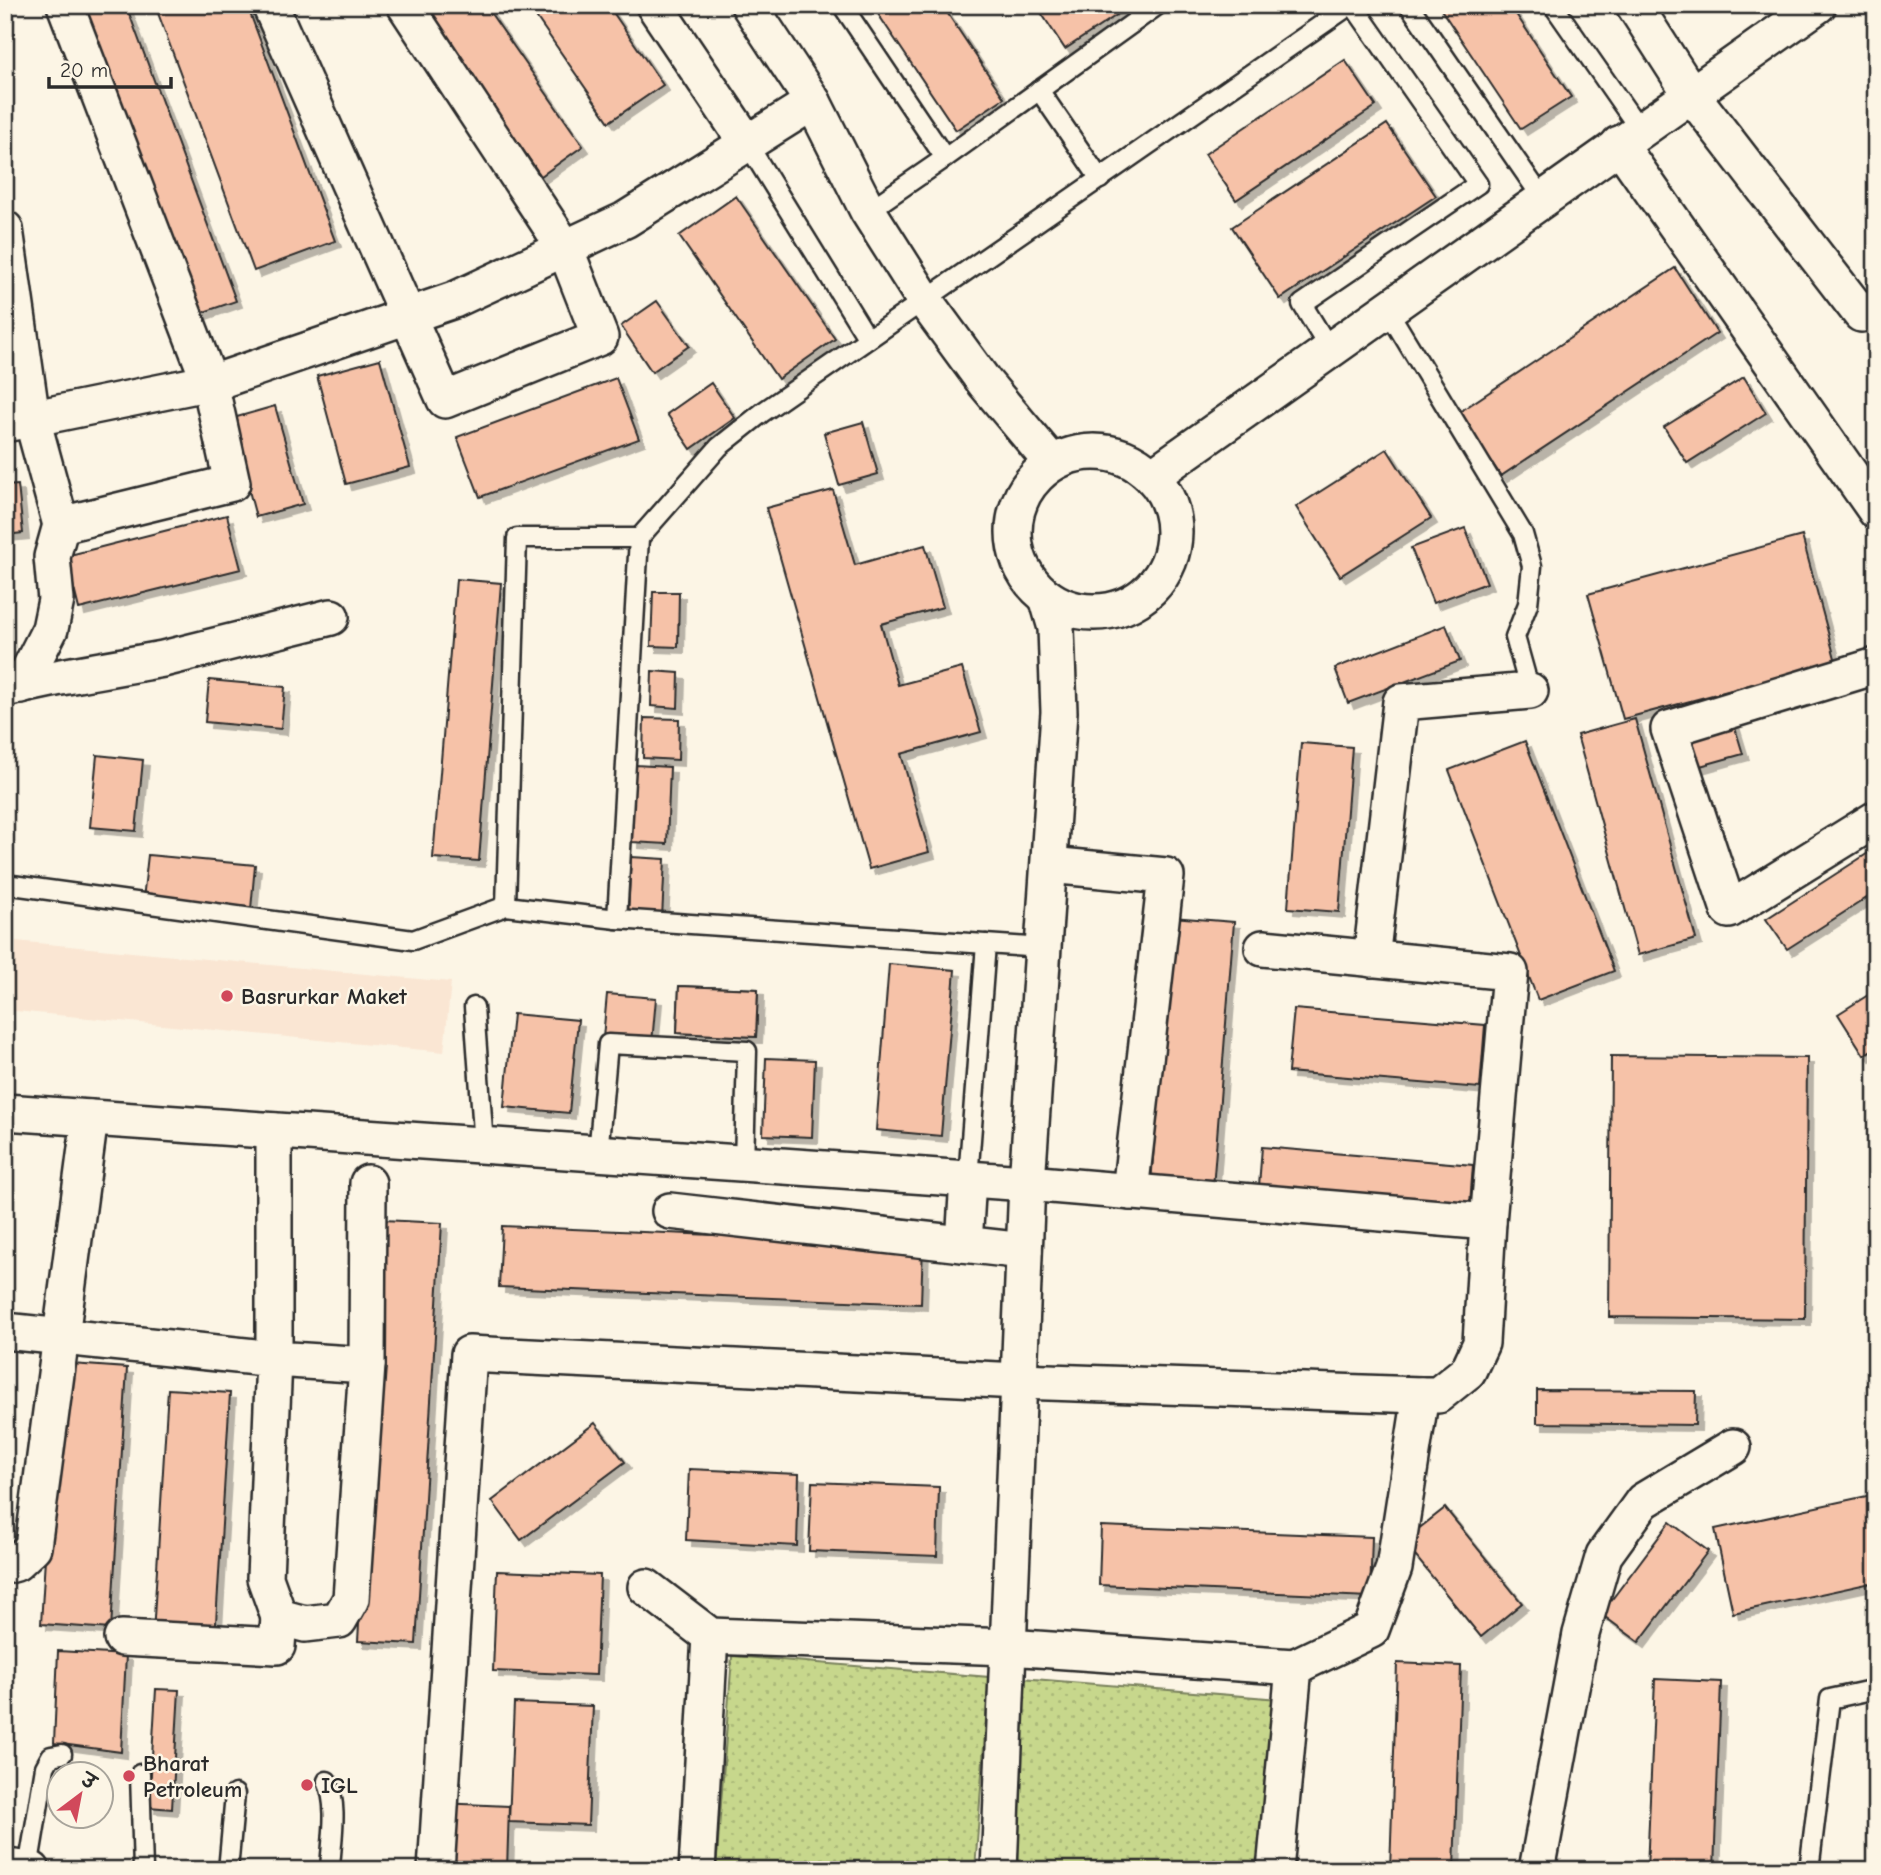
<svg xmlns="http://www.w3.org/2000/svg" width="1881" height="1875" viewBox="0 0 1881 1875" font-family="'Comic Neue','Playpen Sans Deva',sans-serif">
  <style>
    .built { fill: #fae6d3 }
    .grass { fill: url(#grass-dots); stroke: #79815c; stroke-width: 2 }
    .building { fill: #f6c2a8; stroke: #2b2b2b; stroke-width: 2; filter: url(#shadow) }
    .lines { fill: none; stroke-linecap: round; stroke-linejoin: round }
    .service-casing { stroke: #2b2b2b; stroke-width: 23 }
    .minor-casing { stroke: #2b2b2b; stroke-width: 40 }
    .service { stroke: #fcf5e5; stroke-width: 18 }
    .minor { stroke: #fcf5e5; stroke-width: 35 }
    .poi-dot { fill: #d1495b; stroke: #fcf5e5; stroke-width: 2.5 }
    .labels { text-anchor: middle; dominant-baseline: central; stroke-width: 5; stroke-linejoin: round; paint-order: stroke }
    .poi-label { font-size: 23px; font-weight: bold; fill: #2b2b2b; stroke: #fcf5e5; text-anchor: start }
  </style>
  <defs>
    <pattern id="grass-dots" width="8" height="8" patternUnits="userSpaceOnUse" patternTransform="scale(1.75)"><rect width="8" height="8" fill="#c7d78c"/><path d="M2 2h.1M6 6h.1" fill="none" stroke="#abb979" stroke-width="1.8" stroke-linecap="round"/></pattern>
    <filter id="shadow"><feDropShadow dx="6" dy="6" stdDeviation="0" flood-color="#0004"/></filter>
  </defs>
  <rect width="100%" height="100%" fill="#fcf5e5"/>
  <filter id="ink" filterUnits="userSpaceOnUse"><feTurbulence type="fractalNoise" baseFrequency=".0143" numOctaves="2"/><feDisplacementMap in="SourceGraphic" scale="14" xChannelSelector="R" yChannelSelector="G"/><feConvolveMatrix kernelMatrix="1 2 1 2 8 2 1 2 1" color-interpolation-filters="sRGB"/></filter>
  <g filter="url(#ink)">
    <polygon class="built" points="5,940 451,982 444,1052 5,1010"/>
    <g class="grass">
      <polygon points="732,1656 989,1677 975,1870 716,1870"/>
      <polygon points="1021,1678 1279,1699 1266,1870 1007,1870"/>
    </g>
    <g class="building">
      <polygon points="83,5 126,5 236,301 198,314"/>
      <polygon points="155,5 247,5 335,241 254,271"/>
      <polygon points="422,5 485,5 583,146 541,176"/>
      <polygon points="528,5 608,5 663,85 609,122"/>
      <polygon points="872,5 942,5 1004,98 956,130"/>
      <polygon points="1036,5 1132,5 1065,49"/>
      <polygon points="1438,5 1510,5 1571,97 1521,129"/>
      <polygon points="1345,60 1376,106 1236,200 1205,154"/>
      <polygon points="1387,124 1436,196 1280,299 1232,227"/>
      <polygon points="736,196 835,339 778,379 679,236"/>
      <polygon points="1675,268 1717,333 1501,476 1458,413"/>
      <polygon points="657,301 689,346 652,372 621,326"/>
      <polygon points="380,359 410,467 346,484 317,376"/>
      <polygon points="1744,377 1766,413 1687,463 1664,427"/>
      <polygon points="616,378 639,439 480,497 457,437"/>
      <polygon points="711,383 735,418 691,449 667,414"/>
      <polygon points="275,406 303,504 256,517 230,419"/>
      <polygon points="863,422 878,474 839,485 824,433"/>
      <polygon points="1387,449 1431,518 1340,576 1296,507"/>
      <polygon points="18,485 23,533 5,535 5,486"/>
      <polygon points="833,490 855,565 925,545 943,607 881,624 898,685 962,668 981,732 901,754 929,852 869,869 766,508"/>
      <polygon points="227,515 241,569 79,609 66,556"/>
      <polygon points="1465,528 1487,583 1433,603 1411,548"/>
      <polygon points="1802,536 1836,662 1623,719 1588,594"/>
      <polygon points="456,579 501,583 479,861 433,858"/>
      <polygon points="653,592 679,592 678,647 651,646"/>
      <polygon points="1446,625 1460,661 1348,703 1335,668"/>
      <polygon points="652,671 679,673 678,708 651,706"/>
      <polygon points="209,680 285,687 281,729 205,722"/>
      <polygon points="644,718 679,719 678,760 643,758"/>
      <polygon points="1635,719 1696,939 1638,955 1577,735"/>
      <polygon points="1733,721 1743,754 1693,768 1684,735"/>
      <polygon points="1525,741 1614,971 1538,1000 1449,770"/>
      <polygon points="1301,743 1352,747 1339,912 1288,908"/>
      <polygon points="97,755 143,760 136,831 90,827"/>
      <polygon points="635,765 670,767 667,844 632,842"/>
      <polygon points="1876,848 1876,892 1787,949 1766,919"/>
      <polygon points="148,855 255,865 251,909 143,899"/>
      <polygon points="631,857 665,859 662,918 628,916"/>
      <polygon points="1172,917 1234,922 1213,1188 1151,1183"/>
      <polygon points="889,964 955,970 941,1136 876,1130"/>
      <polygon points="679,986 758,989 756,1037 677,1033"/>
      <polygon points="679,986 758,989 756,1037 677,1033"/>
      <polygon points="1876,990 1876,1047 1864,1055 1838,1014"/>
      <polygon points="607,994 656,998 652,1043 603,1038"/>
      <polygon points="1294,1009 1485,1025 1480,1088 1288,1072"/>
      <polygon points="513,1014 578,1020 569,1113 504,1107"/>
      <polygon points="1611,1056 1807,1058 1805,1319 1609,1317"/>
      <polygon points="766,1058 815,1060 812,1137 763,1135"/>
      <polygon points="1262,1147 1473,1165 1470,1204 1259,1186"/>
      <polygon points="383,1220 442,1223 416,1644 358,1641"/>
      <polygon points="502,1226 923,1244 921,1304 499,1287"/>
      <polygon points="57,1363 127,1368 111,1629 41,1624"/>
      <polygon points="168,1389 230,1393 215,1639 153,1634"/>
      <polygon points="1537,1390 1696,1391 1695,1425 1537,1423"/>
      <polygon points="595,1423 625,1462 521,1540 492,1501"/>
      <polygon points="689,1469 799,1474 797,1546 686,1540"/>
      <polygon points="812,1482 939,1487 937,1556 809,1551"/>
      <polygon points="1876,1494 1876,1582 1733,1613 1715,1529"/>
      <polygon points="1445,1508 1522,1603 1481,1637 1403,1541"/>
      <polygon points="1670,1522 1708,1551 1639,1642 1601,1614"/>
      <polygon points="1101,1526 1372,1537 1370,1597 1099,1585"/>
      <polygon points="497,1571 600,1575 596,1675 493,1671"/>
      <polygon points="58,1651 126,1655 121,1752 54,1743"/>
      <polygon points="1397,1663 1461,1666 1454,1870 1390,1870"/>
      <polygon points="1655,1679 1721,1682 1714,1870 1647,1870"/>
      <polygon points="156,1689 179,1690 172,1809 149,1807"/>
      <polygon points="514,1703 593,1706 588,1825 509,1822"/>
      <polygon points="440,1803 509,1806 507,1870 438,1870"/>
    </g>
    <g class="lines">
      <defs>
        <g id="service">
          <polyline points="842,5 945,158 868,211"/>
          <polyline points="1409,5 1543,199"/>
          <polyline points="1553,5 1640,130"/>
          <polyline points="1039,90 1100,179"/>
          <polyline points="747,143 868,339"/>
          <polyline points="945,158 1158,5"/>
          <polyline points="1387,309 1523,534 1532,566 1528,604 1515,637 1530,691"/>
          <polyline points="1330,350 1302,304 1478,184 1353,5"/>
          <polyline points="639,538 719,447 763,412 1350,5"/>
          <polyline points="5,884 413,940 506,906 617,919 1043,948"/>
          <polyline points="506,906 517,538 639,538 617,919"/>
          <polyline points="474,1007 484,1146"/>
          <polyline points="598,1154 608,1044 747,1051 744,1164"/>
          <polyline points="968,1179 986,944"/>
          <polyline points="140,1774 143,1870"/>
          <path d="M327,1781c12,26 4,61 3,89"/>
          <polyline points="28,1869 45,1767 51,1756 62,1754"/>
          <polyline points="228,1870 235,1794"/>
          <polyline points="1809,1870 1830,1699 1876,1689"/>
        </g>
        <g id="minor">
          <polyline points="270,5 445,400 600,337 565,248 405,5"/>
          <polyline points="654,5 747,143"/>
          <polyline points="749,5 813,102 868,211 925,301 985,383 1052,463"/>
          <polyline points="1634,5 1691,94 1861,314"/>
          <polyline points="1619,144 1876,511"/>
          <polyline points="5,229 32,419 61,525 232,483 210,383 65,5"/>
          <polyline points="5,424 221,380 454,300 625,220 813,102"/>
          <circle cx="1094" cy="532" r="80"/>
          <polyline points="1152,476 1818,5"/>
          <polyline points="1876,666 1669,729 1729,910 1876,819"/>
          <polyline points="21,686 50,629 56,600 52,557 61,525"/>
          <polyline points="5,689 61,677 163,659 331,617"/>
          <polyline points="1049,865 1166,876 1130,1192"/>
          <polyline points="1371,959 1401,702 1530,691"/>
          <polyline points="5,1112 1027,1183 1488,1222"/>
          <polyline points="274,1131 274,1359 367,1365"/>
          <polyline points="670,1211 1024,1251"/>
          <polyline points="964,1244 968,1179"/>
          <polyline points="5,1331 274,1359 265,1578 279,1617 305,1624 339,1620 351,1599 367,1365 368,1183"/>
          <polyline points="5,1566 16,1563 33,1547 90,1118"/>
          <polyline points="646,1587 710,1636 1008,1647 1294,1667"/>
          <polyline points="122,1638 277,1646 279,1617"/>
          <polyline points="5,1867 32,1870"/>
          <polyline points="436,1870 469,1354 1019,1381 1421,1395 1438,1395 1468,1371 1481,1343 1488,1222 1510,972 1263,948"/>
          <polyline points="697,1870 710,1636"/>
          <polyline points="999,1870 1027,1183 1059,712 1056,628 1047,597"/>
          <polyline points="1275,1870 1294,1667 1371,1630 1394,1568 1421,1395"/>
          <polyline points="1537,1870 1581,1634 1604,1555 1643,1501 1733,1447"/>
        </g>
      </defs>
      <use href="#service" class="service-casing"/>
      <use href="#minor" class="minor-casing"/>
      <use href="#service" class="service"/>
      <use href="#minor" class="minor"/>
    </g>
  </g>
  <g class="poi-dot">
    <circle cx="227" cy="996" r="7"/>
    <circle cx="129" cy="1776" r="7"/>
    <circle cx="307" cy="1785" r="7"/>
  </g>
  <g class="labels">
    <g class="poi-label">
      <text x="241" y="996">Basrurkar Maket</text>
      <text x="143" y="1763">Bharat<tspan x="143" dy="26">Petroleum</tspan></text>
      <text x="321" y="1785">IGL</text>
    </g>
  </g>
  <rect width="1881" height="1875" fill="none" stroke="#fcf5e5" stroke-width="28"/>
  <rect x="14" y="14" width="1853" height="1847" fill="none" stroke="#2b2b2b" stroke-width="2.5" filter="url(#ink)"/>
  <g transform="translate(80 1795) rotate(32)"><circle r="33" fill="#fcf5e5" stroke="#a8a49b" stroke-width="2"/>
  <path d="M0-5L12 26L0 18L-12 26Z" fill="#d1495b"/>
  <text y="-10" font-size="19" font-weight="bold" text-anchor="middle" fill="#2b2b2b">उ</text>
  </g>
  <path d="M49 77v10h122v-10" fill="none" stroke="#2b2b2b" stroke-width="3.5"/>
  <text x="60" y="77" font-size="21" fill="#2b2b2b" stroke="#fcf5e5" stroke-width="5" paint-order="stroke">20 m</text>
</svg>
